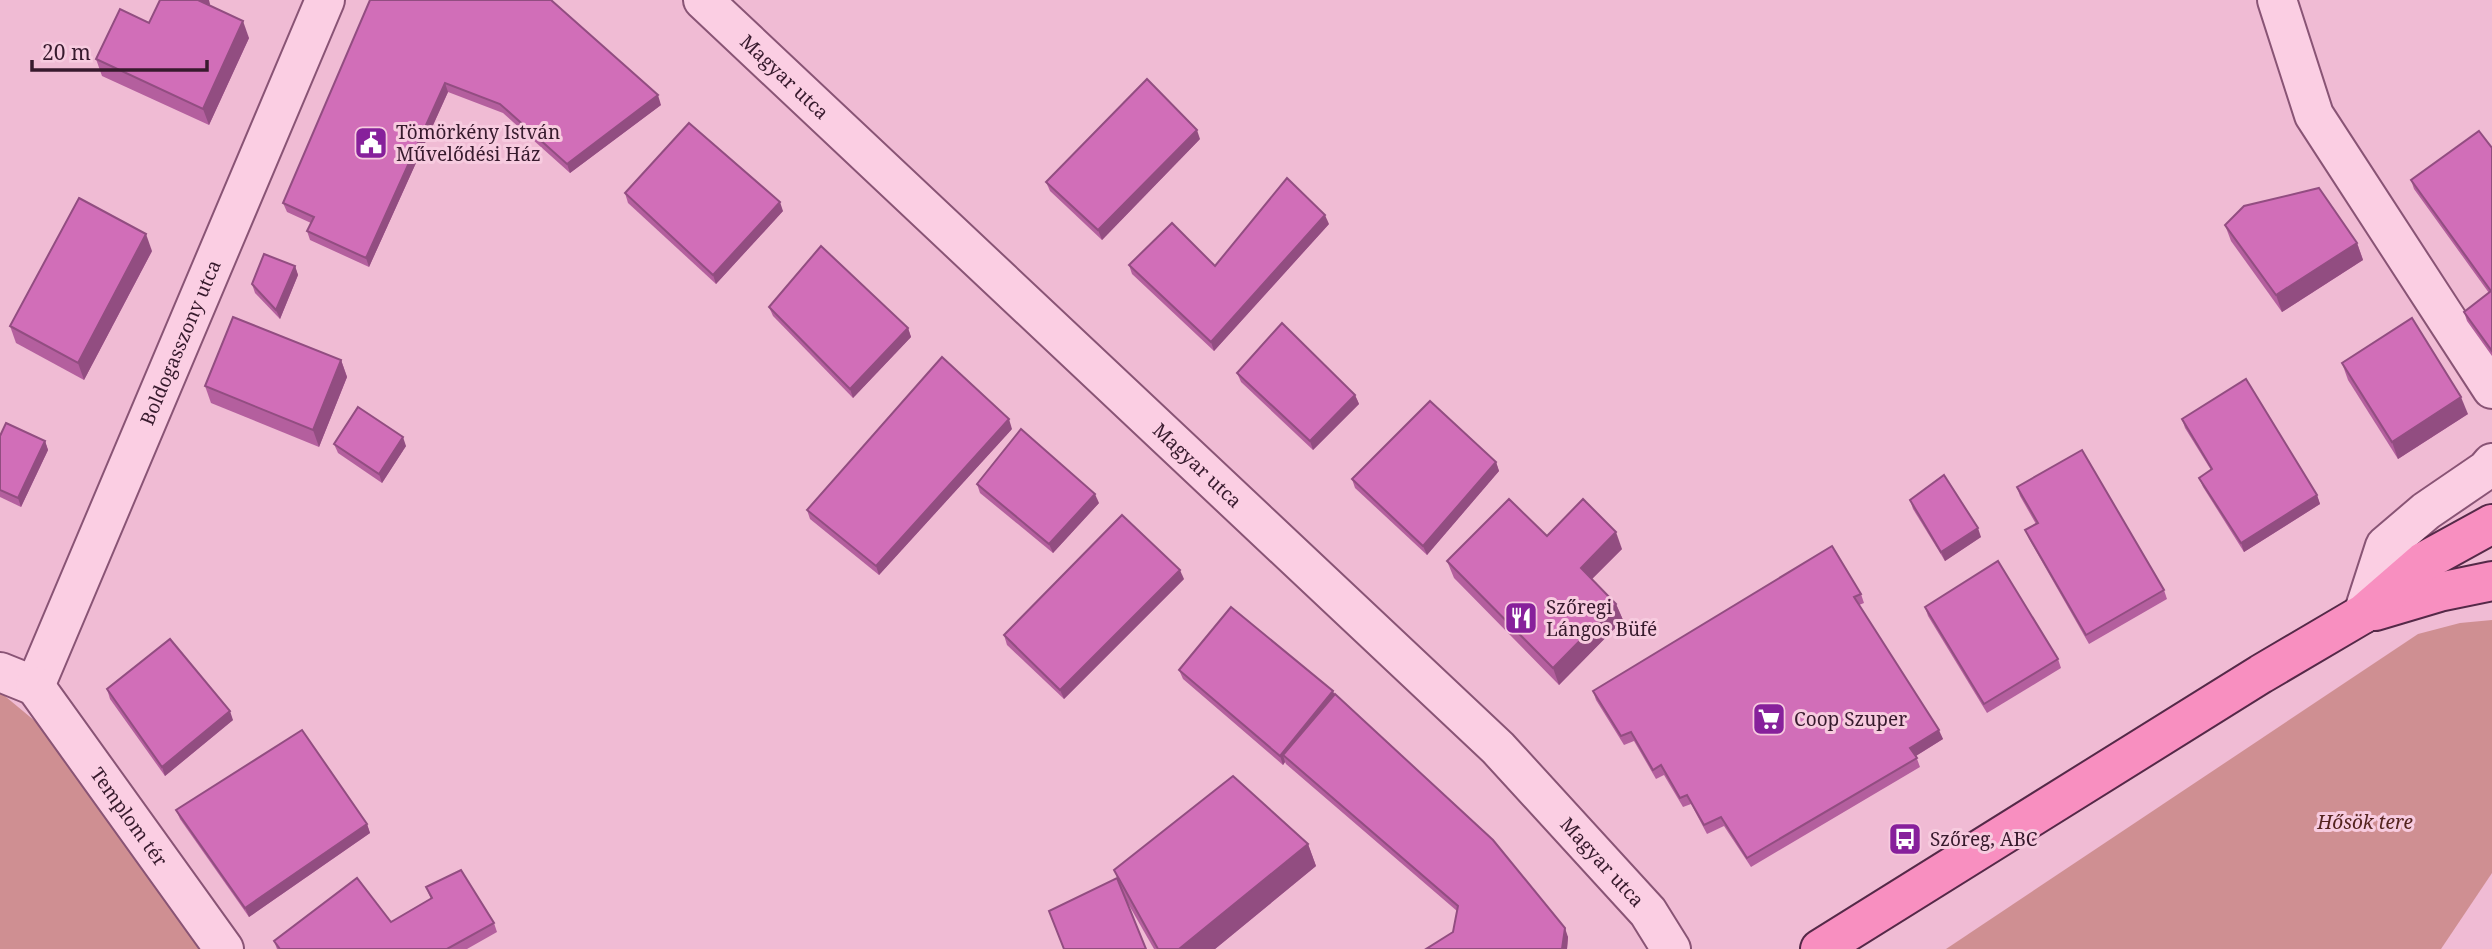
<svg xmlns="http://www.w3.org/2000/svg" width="2492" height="949" viewBox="0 0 2492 949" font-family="'Noto Serif',serif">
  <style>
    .park { fill: #cf8f92 }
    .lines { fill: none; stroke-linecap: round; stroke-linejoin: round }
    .minor-casing { stroke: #895475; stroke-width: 42 }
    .major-casing { stroke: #552948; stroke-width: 42 }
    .minor { stroke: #fbcee3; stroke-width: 38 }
    .major { stroke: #f88fc0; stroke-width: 38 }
    .wall { fill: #b45f9e }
    .shaded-wall { fill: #924d81 }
    .building { fill: #d16eb8; stroke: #924d81; stroke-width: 2 }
    .labels { text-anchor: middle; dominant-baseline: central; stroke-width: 6; stroke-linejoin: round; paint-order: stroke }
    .street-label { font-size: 19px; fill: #371a2d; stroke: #f7cbdf }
    .poi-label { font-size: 19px; fill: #371a2d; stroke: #f7cbdf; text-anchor: start }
    .park-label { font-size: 19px; font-style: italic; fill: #54241f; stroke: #f7cbdf }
  </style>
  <rect width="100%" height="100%" fill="#f0bbd4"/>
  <g class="park">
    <polygon points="2492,620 2492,873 2441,949 1946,949 2418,634 2460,623"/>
    <polygon points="0,692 41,726 200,949 0,949"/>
  </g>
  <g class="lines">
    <defs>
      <g id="minor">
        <path id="s1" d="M703,0l795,748 150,164 23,37"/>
        <polyline points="2277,0 2314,115 2492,389"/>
        <polyline points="2363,614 2385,546 2426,511 2486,470 2492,463"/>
        <polyline points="0,672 35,686"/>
        <path id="s2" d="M35,686l290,-686"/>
        <path id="s3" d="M35,686l189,263"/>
      </g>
      <g id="major">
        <polyline points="2375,611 2439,592 2492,581"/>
        <polyline points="1820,949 2261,674 2363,614 2423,562 2492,524"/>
      </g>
    </defs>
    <use href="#minor" class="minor-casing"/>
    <use href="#major" class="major-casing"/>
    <use href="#minor" class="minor"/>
    <use href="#major" class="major"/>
  </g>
  <g class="wall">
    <polygon points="370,0 661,105 570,173 503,113 448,92 369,267 310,240 307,231 311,223 287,212 283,203"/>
    <polygon points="210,4 209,6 249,38 209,125 102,76 96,59 149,23"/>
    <polygon points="1200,139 1102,240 1050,191 1046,182"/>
    <polygon points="2492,148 2492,356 2467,321 2464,312 2489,293 2414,189 2411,180"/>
    <polygon points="625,193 783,211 716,284 628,203"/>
    <polygon points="1329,224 1214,351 1132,274 1129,265 1215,266"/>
    <polygon points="2225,225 2357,243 2363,260 2282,312 2231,241"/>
    <polygon points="152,251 84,380 16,343 10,326"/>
    <polygon points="295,266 298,275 280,319 255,293 252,284"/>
    <polygon points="769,307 908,328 911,337 853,398 773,316"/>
    <polygon points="341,360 347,377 319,447 211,403 205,386"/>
    <polygon points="2342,363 2468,414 2398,459 2348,380"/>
    <polygon points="1237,373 1355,395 1359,404 1313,450 1241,382"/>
    <polygon points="2182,419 2317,495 2320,504 2244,552 2203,487 2199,478 2211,470 2185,428"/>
    <polygon points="1012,429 879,575 810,519 807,510"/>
    <polygon points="0,436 45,441 48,450 21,507 0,497"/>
    <polygon points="334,444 406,446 382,483 338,453"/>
    <polygon points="1496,462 1499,471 1427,555 1355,488 1352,479"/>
    <polygon points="977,484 1099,503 1053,553 980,493"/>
    <polygon points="2017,487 2164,590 2167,599 2089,644 2029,539 2025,530 2036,524 2020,496"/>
    <polygon points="1910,500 1981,537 1945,561 1913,509"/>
    <polygon points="1547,536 1622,549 1592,579 1616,604 1623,620 1559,685 1454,578 1447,561"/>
    <polygon points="1184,579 1064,699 1007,645 1004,635"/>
    <polygon points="1861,594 1864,603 1859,605 1943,739 1916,756 1920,767 1751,867 1724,826 1707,834 1691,804 1683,807 1664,775 1656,779 1634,741 1624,745 1596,700 1593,691"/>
    <polygon points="1925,607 2058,659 2061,668 1987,713 1928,616"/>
    <polygon points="1179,670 1335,694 1568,937 1567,949 1426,949 1453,932 1457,911 1286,764 1285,762 1283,765 1183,679"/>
    <polygon points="107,689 233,720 165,776 110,699"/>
    <polygon points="176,810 367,824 370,833 249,917 180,819"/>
    <polygon points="1308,844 1316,866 1215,949 1154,949 1126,900 1114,870"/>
    <polygon points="426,887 494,923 497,932 467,949 277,949 274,941 391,922 431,899"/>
  </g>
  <g class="shaded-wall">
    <polygon points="198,0 209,0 210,4 204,17"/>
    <polygon points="243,21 249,38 209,125 203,109"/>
    <polygon points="445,83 448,92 369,267 366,258"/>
    <polygon points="658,95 661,105 570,173 567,164"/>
    <polygon points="1197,130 1200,139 1102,240 1098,230"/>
    <polygon points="780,202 783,211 716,284 713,275"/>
    <polygon points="1325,215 1329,224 1214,351 1211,342"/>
    <polygon points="146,234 152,251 84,380 78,363"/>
    <polygon points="2357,243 2363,260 2282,312 2276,295"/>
    <polygon points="295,266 298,275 280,319 276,310"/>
    <polygon points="908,328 911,337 853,398 850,389"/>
    <polygon points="341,360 347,377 319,447 313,430"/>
    <polygon points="1355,395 1359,404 1313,450 1310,441"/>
    <polygon points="2461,397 2468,414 2398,459 2392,442"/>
    <polygon points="1009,419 1012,429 879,575 876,566"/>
    <polygon points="403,437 406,446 382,483 379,474"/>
    <polygon points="45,441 48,450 21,507 18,498"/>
    <polygon points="1496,462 1499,471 1427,555 1423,546"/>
    <polygon points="1095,494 1099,503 1053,553 1049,544"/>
    <polygon points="2317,495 2320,504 2244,552 2241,543"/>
    <polygon points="1978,528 1981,537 1945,561 1941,552"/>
    <polygon points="1616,532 1622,549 1587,584 1581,568"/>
    <polygon points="1180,570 1184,579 1064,699 1060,690"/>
    <polygon points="1616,604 1623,620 1559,685 1553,668"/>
    <polygon points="1333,691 1337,700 1283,755 1285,762 1283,765 1280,756"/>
    <polygon points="230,711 233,720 165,776 162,767"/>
    <polygon points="1939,730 1943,739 1914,757 1910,748"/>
    <polygon points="367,824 370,833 249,917 245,908"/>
    <polygon points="1308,844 1316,866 1215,949 1179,949"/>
    <polygon points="1565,928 1568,937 1567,949 1562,949"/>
  </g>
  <g class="building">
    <polygon points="160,0 198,0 243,21 203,109 96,59 120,9 149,23"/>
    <polygon points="370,0 551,0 658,95 567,164 500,104 445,83 366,258 307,231 314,217 283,203"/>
    <polygon points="1147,79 1197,130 1098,230 1046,182"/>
    <polygon points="689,123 780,202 713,275 625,193"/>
    <polygon points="2479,131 2492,148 2492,351 2464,312 2491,291 2411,180"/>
    <polygon points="1287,178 1325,215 1211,342 1129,265 1172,223 1215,266"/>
    <polygon points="2319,188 2357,243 2276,295 2225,225 2244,206"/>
    <polygon points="79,198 146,234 78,363 10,326"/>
    <polygon points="821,246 908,328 850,389 769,307"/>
    <polygon points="264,254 295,266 276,310 252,284"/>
    <polygon points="233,317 341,360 313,430 205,386"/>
    <polygon points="2412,318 2461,397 2392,442 2342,363"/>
    <polygon points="1282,323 1355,395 1310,441 1237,373"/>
    <polygon points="942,357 1009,419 876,566 807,510"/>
    <polygon points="2246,379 2317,495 2241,543 2199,478 2212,469 2182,419"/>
    <polygon points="1430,401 1496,462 1423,546 1352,479"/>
    <polygon points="358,407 403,437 379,474 334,444"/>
    <polygon points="6,423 45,441 18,498 0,490 0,436"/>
    <polygon points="1021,429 1095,494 1049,544 977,484"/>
    <polygon points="2082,450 2164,590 2086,635 2025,530 2038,523 2017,487"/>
    <polygon points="1944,475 1978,528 1941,552 1910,500"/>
    <polygon points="1509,499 1547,536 1583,499 1616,532 1581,568 1616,604 1553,668 1447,561"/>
    <polygon points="1122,515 1180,570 1060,690 1004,635"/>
    <polygon points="1832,546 1861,594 1854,597 1939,730 1910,748 1917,758 1747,858 1721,817 1704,825 1687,795 1680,798 1661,765 1653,770 1631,732 1621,736 1593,691"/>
    <polygon points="1998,561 2058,659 1984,704 1925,607"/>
    <polygon points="1231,607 1333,691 1280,756 1179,670"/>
    <polygon points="170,639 230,711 162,767 107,689"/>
    <polygon points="1335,694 1493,840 1565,928 1562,949 1426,949 1453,932 1458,906 1283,755"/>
    <polygon points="302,730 367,824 245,908 176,810"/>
    <polygon points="1233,776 1308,844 1179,949 1158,949 1114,870"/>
    <polygon points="461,870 494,923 447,949 280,949 274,941 357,878 391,922 432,898 426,887"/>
    <polygon points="1117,878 1146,949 1064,949 1049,911"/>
  </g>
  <defs>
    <symbol id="civic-square" viewBox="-11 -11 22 22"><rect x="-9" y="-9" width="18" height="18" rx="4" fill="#87209b" stroke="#f7cbdf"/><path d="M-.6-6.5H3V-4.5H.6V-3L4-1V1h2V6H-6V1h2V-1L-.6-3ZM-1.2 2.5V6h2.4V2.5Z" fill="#fff"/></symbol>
    <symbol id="restaurant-square" viewBox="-11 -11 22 22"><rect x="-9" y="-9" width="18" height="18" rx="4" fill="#87209b" stroke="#f7cbdf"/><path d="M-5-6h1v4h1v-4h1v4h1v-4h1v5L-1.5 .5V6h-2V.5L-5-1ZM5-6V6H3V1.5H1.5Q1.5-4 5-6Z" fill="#fff"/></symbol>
    <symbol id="supermarket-square" viewBox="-11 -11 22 22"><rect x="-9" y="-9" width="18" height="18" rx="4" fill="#87209b" stroke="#f7cbdf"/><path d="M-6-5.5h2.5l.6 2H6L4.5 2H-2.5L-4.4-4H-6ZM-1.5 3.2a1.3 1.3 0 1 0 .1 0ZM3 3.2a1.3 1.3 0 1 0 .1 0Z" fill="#fff"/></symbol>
    <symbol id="bus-square" viewBox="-11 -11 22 22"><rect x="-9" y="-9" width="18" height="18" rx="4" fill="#87209b" stroke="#f7cbdf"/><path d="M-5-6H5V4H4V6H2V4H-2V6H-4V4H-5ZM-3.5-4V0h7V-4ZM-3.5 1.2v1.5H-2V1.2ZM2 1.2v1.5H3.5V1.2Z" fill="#fff"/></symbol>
  </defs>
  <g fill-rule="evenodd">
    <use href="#civic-square" x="352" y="124" width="38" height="38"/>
    <use href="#restaurant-square" x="1502" y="599" width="38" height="38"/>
    <use href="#supermarket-square" x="1750" y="700" width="38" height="38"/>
    <use href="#bus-square" x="1886" y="820" width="38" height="38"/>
  </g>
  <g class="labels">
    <g class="street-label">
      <text stroke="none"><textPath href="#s1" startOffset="112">Magyar utca</textPath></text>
      <text stroke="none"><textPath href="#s2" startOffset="373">Boldogasszony utca</textPath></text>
      <text stroke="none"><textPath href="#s1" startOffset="679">Magyar utca</textPath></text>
      <text stroke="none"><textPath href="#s3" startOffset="161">Templom tér</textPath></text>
      <text stroke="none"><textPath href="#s1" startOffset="1246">Magyar utca</textPath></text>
    </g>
    <g class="poi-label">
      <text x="396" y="132">Tömörkény István<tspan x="396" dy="22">Művelődési Ház</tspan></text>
      <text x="1546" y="607">Szőregi<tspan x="1546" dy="22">Lángos Büfé</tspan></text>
      <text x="1794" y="719">Coop Szuper</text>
      <text x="1930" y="839">Szőreg, ABC</text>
    </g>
    <g class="park-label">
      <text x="2365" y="822">Hősök tere</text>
    </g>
  </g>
  <path d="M32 60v10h175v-10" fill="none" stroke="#371a2d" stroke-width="3.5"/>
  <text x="42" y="60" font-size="21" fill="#371a2d" stroke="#f7cbdf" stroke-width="5" paint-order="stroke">20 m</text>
</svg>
